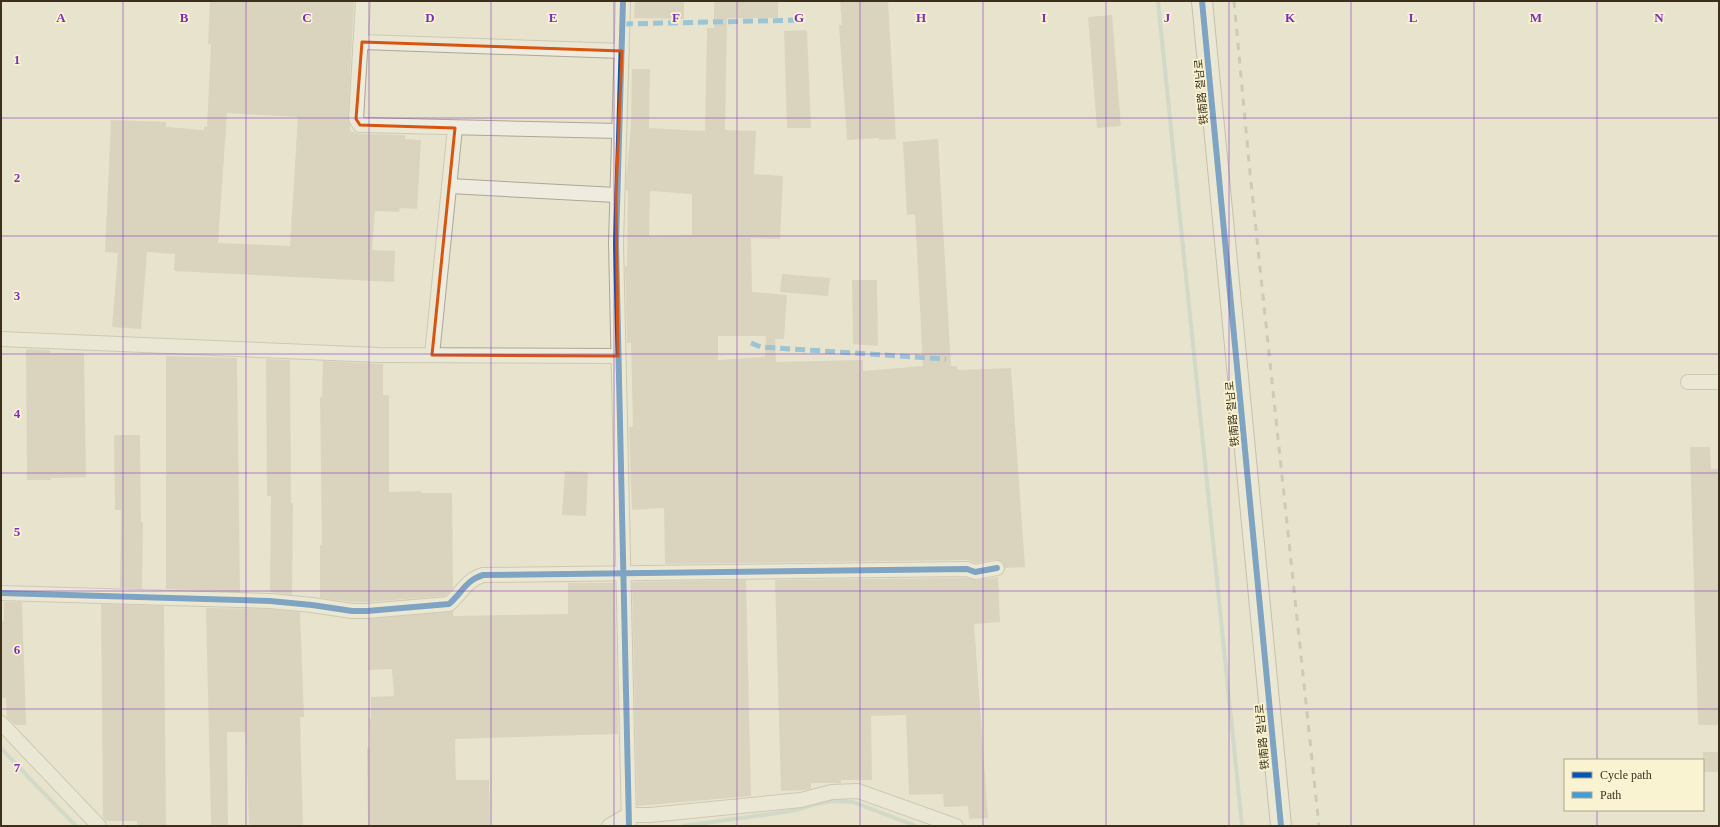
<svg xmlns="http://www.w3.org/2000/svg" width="1720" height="827" viewBox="0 0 1720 827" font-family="'Times New Roman','Noto Sans SC','Noto Sans KR',serif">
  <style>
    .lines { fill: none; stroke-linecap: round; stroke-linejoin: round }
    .stream { stroke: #b8cdc4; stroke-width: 4 }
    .building { fill: #cbc1ad; fill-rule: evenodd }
    .street-casing { stroke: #aca796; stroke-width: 16 }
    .secondary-casing { stroke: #9c9685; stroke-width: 22 }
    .street { stroke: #eeecdf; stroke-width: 14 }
    .secondary { stroke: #eeecdf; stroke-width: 20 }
    .rail { stroke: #adaa9f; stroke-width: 3; stroke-dasharray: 7 7; stroke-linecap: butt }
    .quiet { stroke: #3f9ddf; stroke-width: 5; stroke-dasharray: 10 5; stroke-linecap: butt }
    .cycleway-casing { stroke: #f9f3d1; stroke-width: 8 }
    .cycleway { stroke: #0057b8; stroke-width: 6 }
    .marked { fill: none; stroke: #d7550e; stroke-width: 3; stroke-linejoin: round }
    .grid { fill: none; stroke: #7b2cbf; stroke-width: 1; stroke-opacity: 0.55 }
    .labels { text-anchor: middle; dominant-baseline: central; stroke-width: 3.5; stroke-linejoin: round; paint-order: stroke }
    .street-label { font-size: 11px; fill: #3c301c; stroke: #f9f3d1 }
    .grid-label { font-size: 13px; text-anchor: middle; font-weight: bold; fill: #7b2cbf; stroke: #f9f3d1; stroke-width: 3.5; stroke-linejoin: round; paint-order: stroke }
  </style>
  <rect width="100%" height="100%" fill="#e7e3cc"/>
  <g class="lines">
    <g class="stream">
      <polyline points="1158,1 1242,826"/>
      <polyline points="1,748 36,785 76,826"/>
      <polyline points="683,826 792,811 816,804 833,801 853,802 916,826"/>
    </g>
  </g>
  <g class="building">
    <path d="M210,1h144l-6,117 2,7v6l10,3 45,1v4l16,1 -4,69 -17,-1 -1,4 -24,-1 -3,39 23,1 -1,31 -220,-11 1,-17 -28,-2 -6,77 -29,-2 6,-74 -13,-1 6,-132 55,2v5l38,3v-3h3l4,-83h-3zM227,113l71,4 -8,129 -72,-3z"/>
    <polygon points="635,1 684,1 684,19 634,18"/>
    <path d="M714,1h64v17h-51l-2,112 31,1 -2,43 29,2 -3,63 -29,-1 1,54 35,3 -3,44h-9l1,23 87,-2v11l60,-5 -8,-152 -8,1 -4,-73 35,-3 13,227h6l1,4 53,-2 14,199 -20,1 -2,-6 -7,-2 -20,3 -9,-3 -302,4 -1,-56 -32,2 -3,-83h4l-2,-84h-4l-2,-77h2l1,-75 -2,-1v-11l5,-53 1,-57h18l-1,59 56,3 2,-103h7zM652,191l40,3v41l-43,1 1,-44zM718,336h48l-1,21 -47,3z"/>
    <polygon points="840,1 888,1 896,139 879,140 879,138 847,140 839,25 842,25"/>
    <polygon points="1112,15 1121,126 1097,128 1088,17"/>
    <polygon points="807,30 811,128 787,128 784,31"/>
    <polygon points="782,274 830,278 828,296 780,292"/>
    <polygon points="852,280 877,280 878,346 853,344"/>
    <polygon points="26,349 50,350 50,353 84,353 86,477 51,478 51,480 27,480"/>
    <polygon points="166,356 237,358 240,592 166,589"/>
    <polygon points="266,359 290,360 291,503 293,503 292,595 270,592 271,496 267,496"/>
    <polygon points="323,361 383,364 383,395 389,395 389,492 421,491 421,493 452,493 453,588 445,596 367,602 353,602 320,598 320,545 322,545 320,397 322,397"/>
    <polygon points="114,435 140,435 141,522 143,522 142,589 120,588 121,510 115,510"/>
    <polygon points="1690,447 1710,447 1711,469 1719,469 1719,725 1698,725"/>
    <polygon points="565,471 588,472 586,516 562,515"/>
    <polygon points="998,577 1000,622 974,624 988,818 969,819 968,806 944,807 943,794 909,795 906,715 871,716 872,780 841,780 841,783 811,783 811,789 804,790 781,791 775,580 966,578 976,580"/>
    <polygon points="746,580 751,796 637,806 632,583 633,582"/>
    <polygon points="568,583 615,583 618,734 455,739 456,780 489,780 490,826 368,826 367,748 370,748 369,719 371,719 371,697 394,696 392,669 368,670 368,619 453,611 453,616 568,614"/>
    <polygon points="4,602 22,602 26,725 15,725 7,717 6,698 1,698 1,621 4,621"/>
    <polygon points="101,604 164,606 166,826 137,826 137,821 106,821 103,817"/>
    <polygon points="206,608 269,609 300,612 304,717 300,717 303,826 249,826 246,732 227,732 228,825 211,825"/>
    <rect x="1703" y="752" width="16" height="20"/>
  </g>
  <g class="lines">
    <defs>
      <g id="street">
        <polyline points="363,1 356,119 360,125 619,131"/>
        <polyline points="623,1 616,243 629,826"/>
        <polyline points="362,42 622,51"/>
        <polyline points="449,186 616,195"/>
        <polyline points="1,339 379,355 618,356"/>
        <polyline points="432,355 455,128"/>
        <polyline points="1688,382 1719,382"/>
        <path d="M1,593l269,8 42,4 40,6h15l82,-7c12,-10 17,-24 34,-29l484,-6 8,3 22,-4"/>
        <polyline points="1,723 99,826"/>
        <polyline points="609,826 628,815 650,815 801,800 832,792 858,791 956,826"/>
      </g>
      <polyline id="secondary" points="1202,1 1281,826"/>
    </defs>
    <use href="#street" class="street-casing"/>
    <use href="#secondary" class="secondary-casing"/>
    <use href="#street" class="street"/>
    <use href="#secondary" class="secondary"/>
    <polyline class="rail" points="1234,1 1250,173 1319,826"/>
    <g class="quiet">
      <polyline points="623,24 803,20"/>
      <polyline points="751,343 761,347 946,359"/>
    </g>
    <defs>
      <g id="cycleway">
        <polyline points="623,1 616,243 629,826"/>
        <polyline points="1202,1 1281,826"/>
        <path d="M1,593l269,8 42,4 40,6h15l82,-7c12,-10 17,-24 34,-29l484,-6 8,3 22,-4"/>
      </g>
    </defs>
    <use href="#cycleway" class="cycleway-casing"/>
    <use href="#cycleway" class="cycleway"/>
  </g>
  <path d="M0 0H1720V827H0ZM362,42l260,9 -6,144 2,161 -186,-1 23,-227 -95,-3 -4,-6z" fill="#e7e3cc" fill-opacity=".55" fill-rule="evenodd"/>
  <path class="marked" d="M362,42l260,9 -6,144 2,161 -186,-1 23,-227 -95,-3 -4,-6z"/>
  <path class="grid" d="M123,1v825M246,1v825M369,1v825M491,1v825M614,1v825M737,1v825M860,1v825M983,1v825M1106,1v825M1229,1v825M1351,1v825M1474,1v825M1597,1v759M1,118h1718M1,236h1718M1,354h1718M1,473h1718M1,591h1718M1,709h1718M1597,810v16"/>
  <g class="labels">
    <g class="street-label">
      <text transform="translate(1201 92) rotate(-95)">铁南路 철남로</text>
      <text transform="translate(1232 414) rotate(-95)">铁南路 철남로</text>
      <text transform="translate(1262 737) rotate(-95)">铁南路 철남로</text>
    </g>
  </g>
  <g class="grid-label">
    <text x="61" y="22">A</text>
    <text x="184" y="22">B</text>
    <text x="307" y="22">C</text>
    <text x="430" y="22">D</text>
    <text x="553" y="22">E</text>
    <text x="676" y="22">F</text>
    <text x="799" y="22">G</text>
    <text x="921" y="22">H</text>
    <text x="1044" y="22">I</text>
    <text x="1167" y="22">J</text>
    <text x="1290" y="22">K</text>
    <text x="1413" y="22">L</text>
    <text x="1536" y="22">M</text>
    <text x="1659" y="22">N</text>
    <text x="17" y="64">1</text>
    <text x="17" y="182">2</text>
    <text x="17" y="300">3</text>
    <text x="17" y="418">4</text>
    <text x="17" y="536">5</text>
    <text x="17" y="654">6</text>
    <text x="17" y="772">7</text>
  </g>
  <rect width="1720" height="827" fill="none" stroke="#3c301c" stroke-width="4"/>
  <rect x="1564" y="759" width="140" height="52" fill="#f9f3d1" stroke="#ada589"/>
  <rect x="1572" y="772" width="20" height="6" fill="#0057b8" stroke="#ada589"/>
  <text x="1600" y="779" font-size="12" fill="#3c301c">Cycle path</text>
  <rect x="1572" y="792" width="20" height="6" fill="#3f9ddf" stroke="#ada589"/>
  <text x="1600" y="799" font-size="12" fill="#3c301c">Path</text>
</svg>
